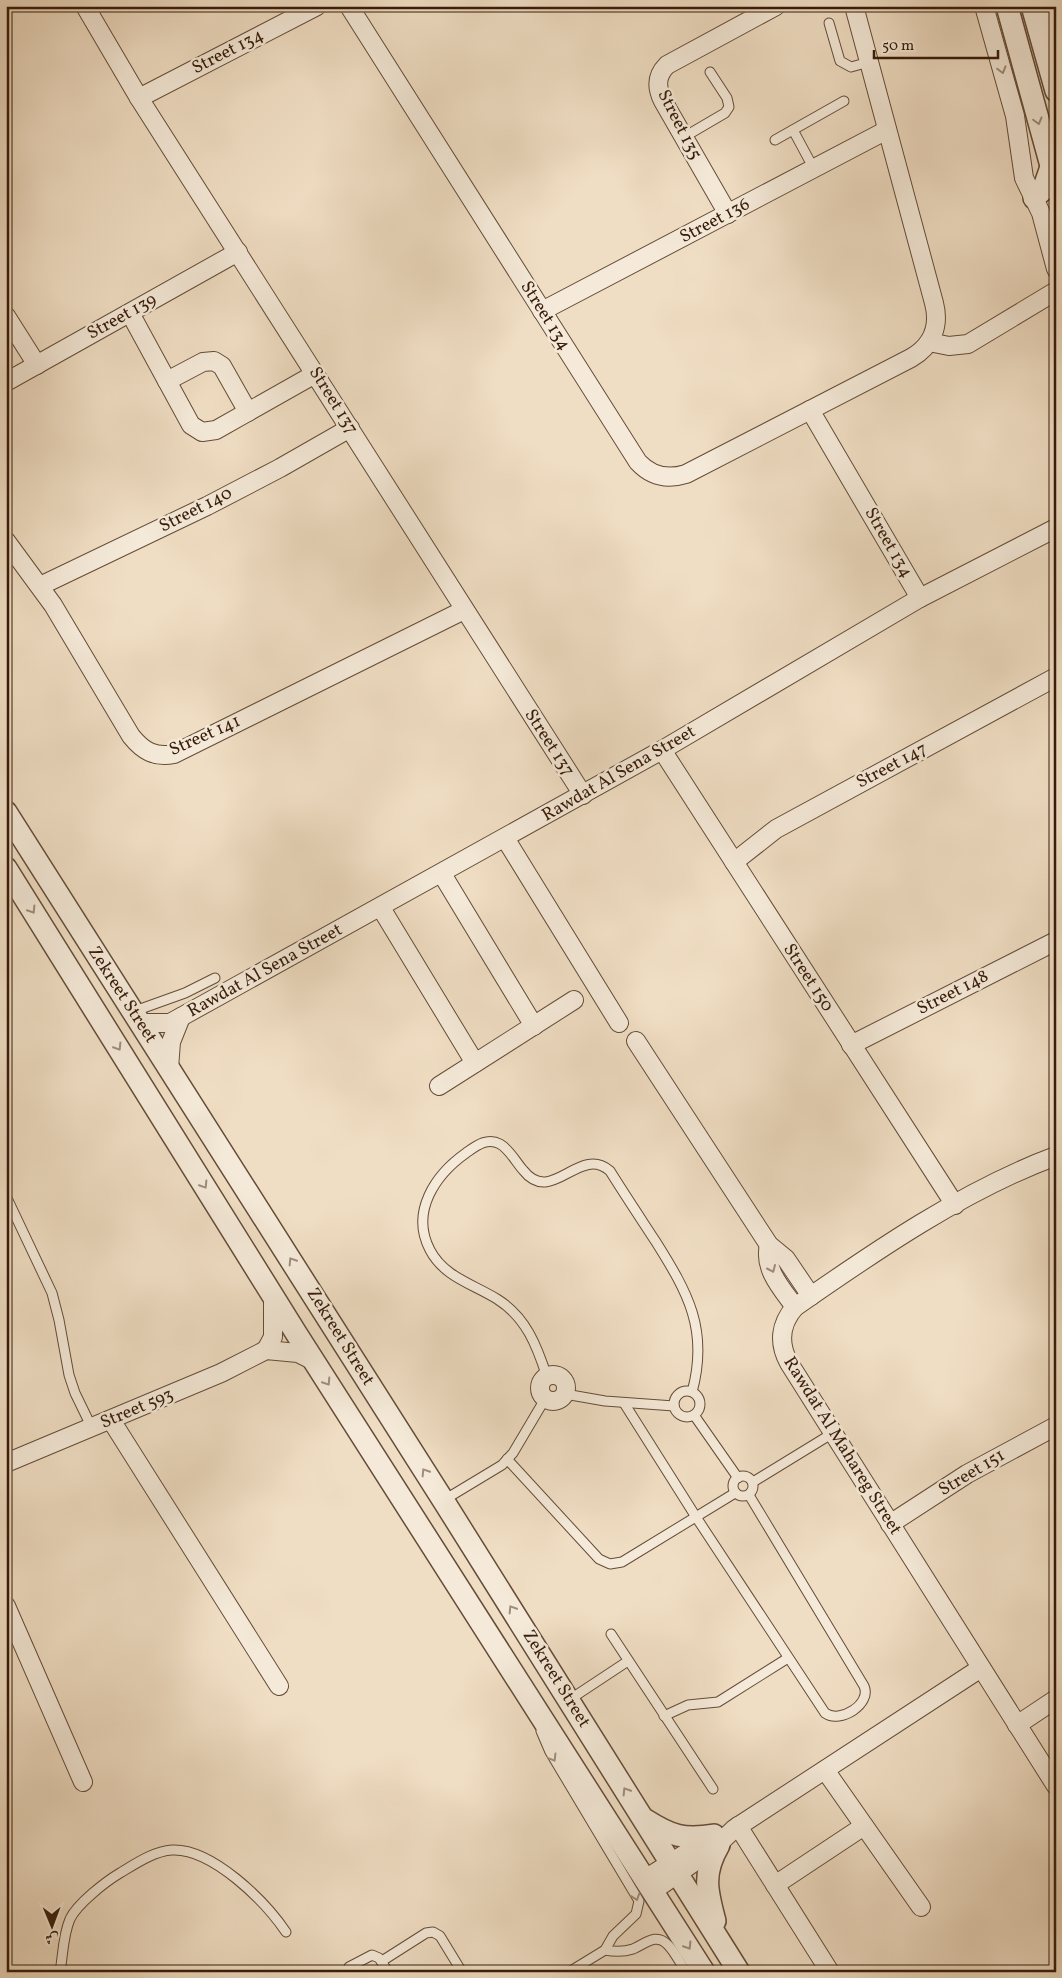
<svg xmlns="http://www.w3.org/2000/svg" width="1062" height="1978" viewBox="0 0 1062 1978" font-family="Vollkorn,Amiri,serif">
  <style>
    .lines { fill: none; stroke-linecap: round; stroke-linejoin: round }
    .service-casing { stroke: #644c38; stroke-width: 11 }
    .minor-casing { stroke: #644c38; stroke-width: 20 }
    .tertiary-casing { stroke: #644c38; stroke-width: 24 }
    .service { stroke: #f5ead9; stroke-width: 9 }
    .minor { stroke: #f5ead9; stroke-width: 18 }
    .tertiary { stroke: #f5ead9; stroke-width: 21 }
    .oneway { stroke: #9f8d7c }
    .labels { text-anchor: middle; dominant-baseline: central; stroke-width: 5; stroke-linejoin: round; paint-order: stroke }
    .street-label { font-size: 18px; fill: #361b0a; stroke: #f5ead9 }
  </style>
  <rect width="100%" height="100%" fill="#f0dec4"/>
  <filter id="stains"><feTurbulence type="fractalNoise" baseFrequency=".004" numOctaves="4"/><feColorMatrix values="0 0 0 0 .2 0 0 0 0 .09 0 0 0 0 .02 0 0 0 .5 -.17"/></filter>
  <radialGradient id="worn" r=".72"><stop offset=".6" stop-color="#630" stop-opacity="0"/><stop offset="1" stop-color="#630" stop-opacity=".3"/></radialGradient>
  <g class="lines">
    <defs>
      <g id="service">
        <polyline points="829,23 840,61 851,67 869,62"/>
        <polyline points="793,130 814,169"/>
        <polyline points="684,137 725,113 729,107 727,98 710,72"/>
        <polyline points="775,140 844,101"/>
        <polyline points="132,1012 185,993 215,978"/>
        <polyline points="6,1196 52,1293 59,1320 69,1375 75,1393 92,1428"/>
        <path d="M547,1377c-10,-31 -21,-60 -50,-78 -24,-15 -53,-22 -67,-49 -20,-38 5,-75 36,-97 10,-7 21,-16 34,-9 9,5 16,18 23,26 29,37 56,-26 87,1 15,24 31,48 46,71 32,51 53,88 36,150"/>
        <circle cx="687" cy="1404" r="13"/>
        <polyline points="565,1394 605,1401 674,1406"/>
        <path d="M624,1403l72,114 129,196c15,11 47,-9 39,-27l-115,-191"/>
        <polyline points="694,1415 738,1478"/>
        <polyline points="507,1459 599,1559 610,1564 622,1562 735,1493"/>
        <circle cx="743" cy="1486" r="10"/>
        <polyline points="753,1482 833,1433"/>
        <polyline points="444,1500 502,1465 513,1453 545,1399"/>
        <polyline points="611,1634 713,1789"/>
        <polyline points="569,1700 628,1661"/>
        <polyline points="664,1716 688,1705 718,1702 788,1658"/>
        <polyline points="541,1731 550,1752 639,1901 636,1914 613,1936 605,1950 569,1972"/>
        <path d="M605,1950c10,2 19,2 28,-1 12,-5 23,-17 35,-4 7,7 12,18 18,27"/>
        <polyline points="382,1961 426,1933 433,1932 440,1936 462,1972"/>
        <polyline points="349,1967 372,1955 379,1958 388,1972"/>
        <path d="M60,1972c3,-17 3,-37 10,-53 7,-15 35,-37 50,-46 15,-9 34,-22 52,-23 40,-2 93,51 114,82"/>
      </g>
      <g id="minor">
        <polyline points="85,6 139,98 583,795"/>
        <path d="M349,6l289,456c13,14 29,18 48,12l225,-116c21,-12 29,-32 23,-55l-80,-297"/>
        <polyline points="984,6 1015,116 1024,178 1041,213 1056,269"/>
        <polyline points="1048,6 1056,36"/>
        <polyline points="139,98 317,6"/>
        <path d="M728,214l-65,-113c-7,-14 -7,-25 4,-36l109,-59"/>
        <polyline points="542,311 887,130"/>
        <polyline points="130,313 191,425 202,432 216,430 315,374"/>
        <polyline points="6,316 37,365"/>
        <polyline points="929,342 949,346 968,344 1056,291"/>
        <polyline points="167,381 203,362 214,361 222,366 248,412"/>
        <polyline points="6,382 238,252"/>
        <polyline points="810,410 920,598"/>
        <path d="M6,541l47,64 78,131c12,15 24,22 43,18l290,-144"/>
        <polyline points="40,586 207,506 280,468 350,428"/>
        <polyline points="662,750 955,1205"/>
        <polyline points="505,838 619,1023"/>
        <polyline points="734,862 776,829 1056,677"/>
        <polyline points="442,874 534,1026"/>
        <polyline points="381,908 475,1063"/>
        <polyline points="139,1023 170,1023 181,1017 662,750 920,598 1056,528"/>
        <polyline points="636,1041 769,1245 786,1259 811,1296"/>
        <polyline points="851,1045 1056,941"/>
        <polyline points="169,1068 171,1042 181,1017"/>
        <polyline points="439,1086 574,1000"/>
        <path d="M1056,1156c-92,34 -182,96 -261,151 -15,17 -17,36 -6,56l267,423"/>
        <path d="M769,1245c-6,24 13,44 26,62"/>
        <polyline points="266,1350 273,1337 273,1296"/>
        <circle cx="553" cy="1388" r="13"/>
        <polyline points="111,1420 279,1686"/>
        <polyline points="6,1463 221,1373 266,1350 298,1353 314,1361"/>
        <polyline points="890,1524 967,1474 1056,1426"/>
        <polyline points="6,1606 83,1782"/>
        <polyline points="1017,1725 1056,1699"/>
        <polyline points="825,1770 921,1907"/>
        <polyline points="738,1826 830,1972"/>
        <polyline points="645,1879 713,1836"/>
        <polyline points="775,1885 864,1826"/>
        <polyline points="653,1891 713,1849 734,1829 981,1668"/>
      </g>
      <g id="tertiary">
        <polyline points="1007,6 1056,184"/>
        <polyline points="1032,6 1056,91"/>
        <polyline points="1034,198 1043,190 1051,167"/>
        <polyline points="6,812 443,1500 739,1972"/>
        <polyline points="6,868 296,1333 704,1972"/>
        <path d="M646,1820c25,16 38,20 68,15"/>
        <path d="M715,1921c-8,-30 -13,-47 4,-76"/>
      </g>
    </defs>
    <use href="#service" class="service-casing"/>
    <use href="#minor" class="minor-casing"/>
    <use href="#tertiary" class="tertiary-casing"/>
    <use href="#service" class="service"/>
    <use href="#minor" class="minor"/>
    <use href="#tertiary" class="tertiary"/>
  </g>
  <defs><path id="oneway-chevron" d="M-2-3.5L2.5 0L-2 3.5" fill="none" stroke-width="1.6" stroke-linecap="round" stroke-linejoin="round" transform="scale(1.25)"/></defs>
  <g class="oneway">
    <use href="#oneway-chevron" transform="translate(1002 70) rotate(74)"/>
    <use href="#oneway-chevron" transform="translate(1038 121) rotate(75)"/>
    <use href="#oneway-chevron" transform="translate(32 910) rotate(58)"/>
    <use href="#oneway-chevron" transform="translate(118 1047) rotate(58)"/>
    <use href="#oneway-chevron" transform="translate(204 1185) rotate(58)"/>
    <use href="#oneway-chevron" transform="translate(292 1261) rotate(-122)"/>
    <use href="#oneway-chevron" transform="translate(772 1269) rotate(66)"/>
    <use href="#oneway-chevron" transform="translate(327 1382) rotate(57)"/>
    <use href="#oneway-chevron" transform="translate(425 1472) rotate(-122)"/>
    <use href="#oneway-chevron" transform="translate(512 1609) rotate(-122)"/>
    <use href="#oneway-chevron" transform="translate(553 1758) rotate(59)"/>
    <use href="#oneway-chevron" transform="translate(626 1791) rotate(-122)"/>
    <use href="#oneway-chevron" transform="translate(636 1897) rotate(72)"/>
    <use href="#oneway-chevron" transform="translate(688 1946) rotate(58)"/>
  </g>
  <g class="labels">
    <g class="street-label">
      <text transform="translate(228 52) rotate(-27)">Street 134</text>
      <text transform="translate(679 125) rotate(63)">Street 135</text>
      <text transform="translate(715 221) rotate(-28)">Street 136</text>
      <text transform="translate(545 316) rotate(58)">Street 134</text>
      <text transform="translate(122 317) rotate(-29)">Street 139</text>
      <text transform="translate(333 401) rotate(58)">Street 137</text>
      <text transform="translate(196 510) rotate(-27)">Street 140</text>
      <text transform="translate(888 543) rotate(60)">Street 134</text>
      <text transform="translate(205 736) rotate(-24)">Street 141</text>
      <text transform="translate(549 743) rotate(57)">Street 137</text>
      <text transform="translate(892 766) rotate(-28)">Street 147</text>
      <text transform="translate(619 774) rotate(-30)">Rawdat Al Sena Street</text>
      <text transform="translate(265 971) rotate(-29)">Rawdat Al Sena Street</text>
      <text transform="translate(808 978) rotate(57)">Street 150</text>
      <text transform="translate(953 993) rotate(-27)">Street 148</text>
      <text transform="translate(122 995) rotate(57)">Zekreet Street</text>
      <text transform="translate(340 1337) rotate(58)">Zekreet Street</text>
      <text transform="translate(137 1409) rotate(-23)">Street 593</text>
      <text transform="translate(842 1446) rotate(58)">Rawdat Al Mahareg Street</text>
      <text transform="translate(972 1473) rotate(-31)">Street 151</text>
      <text transform="translate(556 1679) rotate(58)">Zekreet Street</text>
    </g>
  </g>
  <rect width="1062" height="1978" fill="none" stroke="#f0dec4" stroke-width="25"/>
  <rect x="8" y="8" width="1047" height="1963" fill="none" stroke="#361b0a" stroke-width="2.5"/>
  <rect x="12" y="12" width="1037" height="1953" fill="none" stroke="#361b0a"/>
  <g transform="translate(52 1926) rotate(179)" stroke="#f5ead9" stroke-width="4" paint-order="stroke">
  <path d="M0-4L9 19L0 12L-9 19Z" fill="#361b0a"/>
  <text y="-8" font-size="14" font-weight="bold" text-anchor="middle" fill="#361b0a">ش</text>
  </g>
  <path d="M874 50v8h124v-8" fill="none" stroke="#361b0a" stroke-width="2.5"/>
  <text x="882" y="50" font-size="15" fill="#361b0a" stroke="#f5ead9" stroke-width="4" paint-order="stroke">50 m</text>
  <rect width="100%" height="100%" filter="url(#stains)"/>
  <rect width="100%" height="100%" fill="url(#worn)"/>
</svg>
